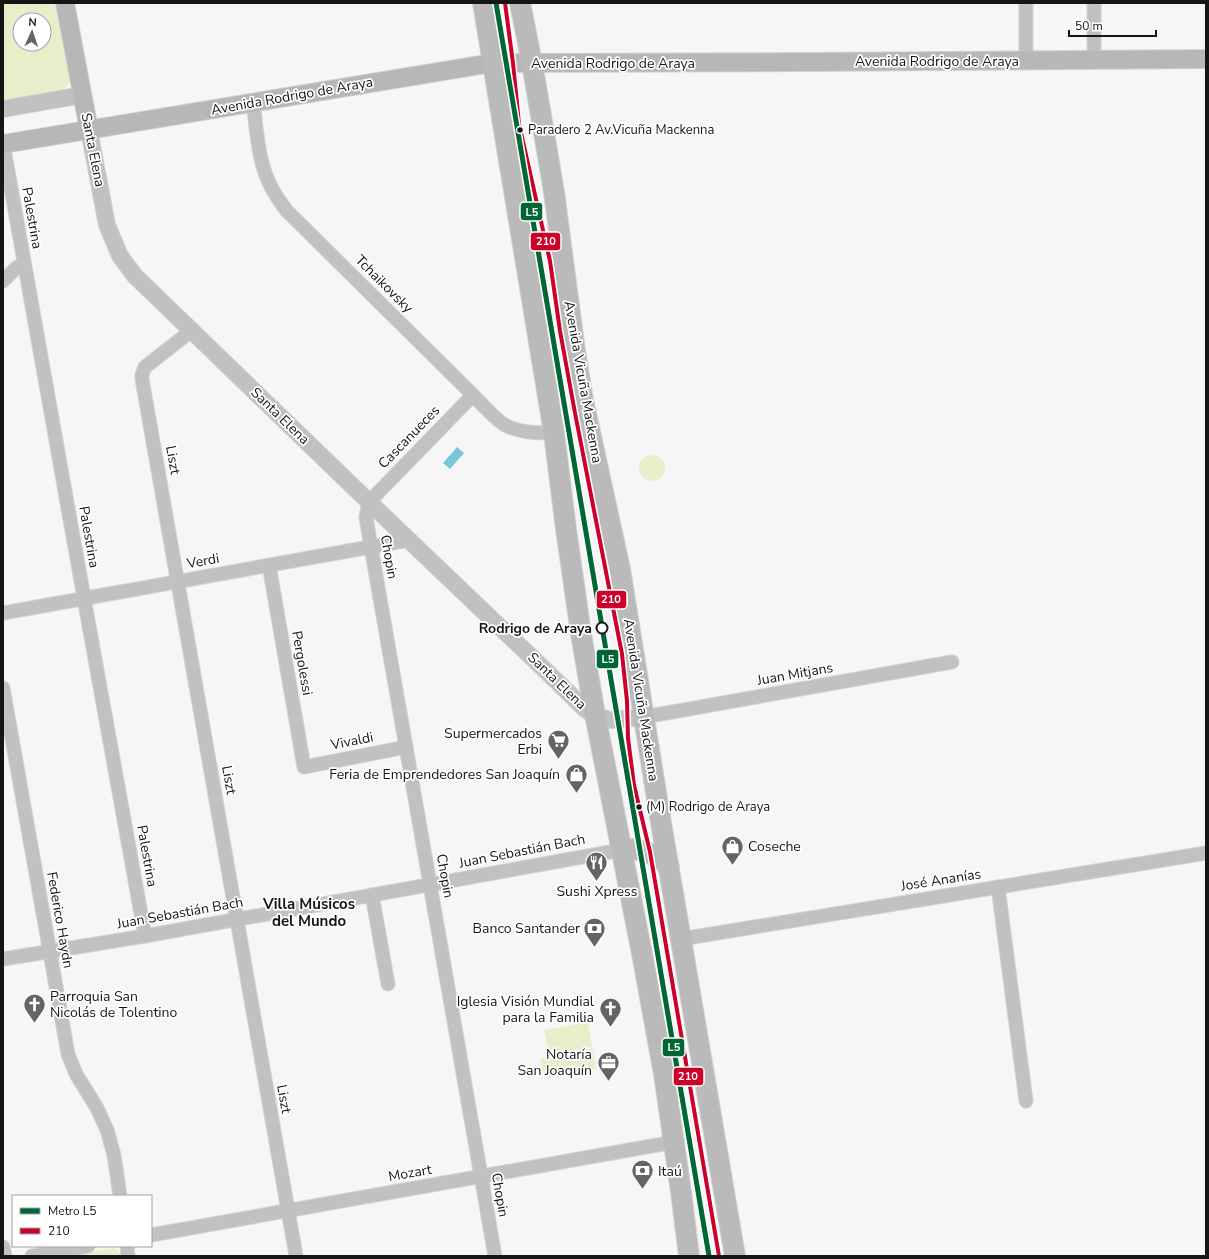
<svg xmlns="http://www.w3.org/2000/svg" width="1209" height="1259" viewBox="0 0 1209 1259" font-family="'Nunito Sans',sans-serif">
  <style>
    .green { fill: #e6efca; fill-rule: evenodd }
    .water { fill: #77c9d8 }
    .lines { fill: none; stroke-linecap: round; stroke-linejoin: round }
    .minor-casing { stroke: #d2d2d2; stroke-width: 15 }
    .tertiary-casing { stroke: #d2d2d2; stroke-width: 18 }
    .secondary-casing { stroke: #d2d2d2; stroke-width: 20 }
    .primary-casing { stroke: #d2d2d2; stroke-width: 22 }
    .minor { stroke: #c2c1c1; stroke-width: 13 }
    .tertiary { stroke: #c2c1c1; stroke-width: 16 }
    .secondary { stroke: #b8b7b7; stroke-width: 18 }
    .primary { stroke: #bababa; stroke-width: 20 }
    .bus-1-casing { stroke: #fff; stroke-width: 7 }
    .bus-1 { stroke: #cc0028; stroke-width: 4 }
    .metro-1-casing { stroke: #fff; stroke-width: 8 }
    .metro-1 { stroke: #063; stroke-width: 5 }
    .bus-dot { fill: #141515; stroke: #fff; stroke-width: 1.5 }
    .stop-dot { fill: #fff; stroke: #141515; stroke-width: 2 }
    .labels { text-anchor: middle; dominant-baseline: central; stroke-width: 3.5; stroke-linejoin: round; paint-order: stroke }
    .bus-label { font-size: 13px; fill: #141515; stroke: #fff; text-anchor: start }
    .street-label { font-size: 14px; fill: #141515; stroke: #fff }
    .stop-label { font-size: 14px; font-weight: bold; fill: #141515; stroke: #fff; text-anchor: end }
    .poi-label { font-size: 14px; fill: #141515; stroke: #fff; text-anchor: end }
    .neighbourhood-label { font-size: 15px; font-weight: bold; fill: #141515; stroke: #fff }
    .line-badge { stroke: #fff; stroke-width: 1.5 }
    .badge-label { font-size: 11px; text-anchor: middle; font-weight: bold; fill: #fff }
  </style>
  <rect width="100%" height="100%" fill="#f6f6f6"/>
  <g class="green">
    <path d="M3,3h54l14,78 -11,11 -57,10zM20,20h24v24h-24z"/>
    <circle cx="652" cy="468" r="13"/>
    <polygon points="588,1022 592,1047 549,1055 544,1030"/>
    <polygon points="593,1048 596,1069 544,1078 540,1058"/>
    <polygon points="113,1248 118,1250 122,1256 64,1256"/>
  </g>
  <polygon class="water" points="457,447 464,453 450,469 443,463"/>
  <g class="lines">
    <defs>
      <g id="minor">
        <polyline points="1026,60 1026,3"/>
        <polyline points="1094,60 1094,3"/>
        <path d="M253,102c4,30 5,64 21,90 3,6 8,12 12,18l187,185c8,8 23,25 32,30 15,8 33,8 49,8"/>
        <polyline points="3,143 84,598 145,936"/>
        <polyline points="3,281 16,268 24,263"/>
        <polyline points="191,331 145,367 142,375 142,379 296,1256"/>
        <polyline points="473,395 369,502 366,517 371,547 495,1256"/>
        <polyline points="269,565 304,767 406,747"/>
        <polyline points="3,613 409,540"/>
        <polyline points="3,688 68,1054 76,1074 97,1108 107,1130 114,1155 120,1196"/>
        <polyline points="644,717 952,662"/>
        <polyline points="998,887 1026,1101"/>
        <polyline points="372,895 388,984"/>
        <polyline points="681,939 1206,853"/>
        <polyline points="3,959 145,936 621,850"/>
        <polyline points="151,1235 674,1142"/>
        <polyline points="127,1246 128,1256"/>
        <polyline points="3,1247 5,1256"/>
        <polyline points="32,1256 88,1246"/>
      </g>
      <g id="tertiary">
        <polyline points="3,109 82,95"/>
        <polyline points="89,130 107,225 115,244 120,256 135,276 369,502 545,670 585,709 595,716 611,720 644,717"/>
      </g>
      <g id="secondary">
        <polyline points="65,3 89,130"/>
        <polyline points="3,144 492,63 804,62 1206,59"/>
      </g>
      <g id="primary">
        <polyline points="483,3 554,433 566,529 581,634 594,709 643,959 664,1074 681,1192 689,1256"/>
        <polyline points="520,3 532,63 554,192 575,351 583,400 620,569 659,811 735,1256"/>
        <path d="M621,850c19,-3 34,3 48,17"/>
      </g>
    </defs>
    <use href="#minor" class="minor-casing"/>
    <use href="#tertiary" class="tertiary-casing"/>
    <use href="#secondary" class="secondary-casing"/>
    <use href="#primary" class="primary-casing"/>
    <use href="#minor" class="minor"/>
    <use href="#tertiary" class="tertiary"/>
    <use href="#secondary" class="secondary"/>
    <use href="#primary" class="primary"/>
    <defs>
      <polyline id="bus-1" points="505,3 513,63 519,124 550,261 560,331 575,413 622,654 627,701 628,738 634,785 650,852 719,1256"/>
    </defs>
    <use href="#bus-1" class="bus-1-casing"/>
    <use href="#bus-1" class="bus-1"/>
    <defs>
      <polyline id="metro-1" points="496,3 709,1256"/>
    </defs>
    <use href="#metro-1" class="metro-1-casing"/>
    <use href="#metro-1" class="metro-1"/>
  </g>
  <defs>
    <symbol id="supermarket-pin" viewBox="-11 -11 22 30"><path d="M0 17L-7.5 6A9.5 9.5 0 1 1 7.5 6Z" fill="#636464" stroke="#fff"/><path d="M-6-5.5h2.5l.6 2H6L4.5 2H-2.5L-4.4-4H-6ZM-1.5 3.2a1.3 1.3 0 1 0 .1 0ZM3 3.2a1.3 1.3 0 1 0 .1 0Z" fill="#fff"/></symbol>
    <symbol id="shop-pin" viewBox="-11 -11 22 30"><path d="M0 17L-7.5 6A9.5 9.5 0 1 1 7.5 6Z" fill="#636464" stroke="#fff"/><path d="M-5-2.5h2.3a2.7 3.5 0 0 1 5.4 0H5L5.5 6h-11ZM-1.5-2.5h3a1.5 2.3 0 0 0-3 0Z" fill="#fff"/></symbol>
    <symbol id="restaurant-pin" viewBox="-11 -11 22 30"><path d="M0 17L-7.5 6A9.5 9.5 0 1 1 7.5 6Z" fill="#636464" stroke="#fff"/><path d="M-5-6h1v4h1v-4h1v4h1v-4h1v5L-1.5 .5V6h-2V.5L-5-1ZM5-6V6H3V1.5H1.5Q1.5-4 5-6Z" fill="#fff"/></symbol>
    <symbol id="bank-pin" viewBox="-11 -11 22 30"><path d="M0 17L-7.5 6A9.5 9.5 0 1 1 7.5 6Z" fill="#636464" stroke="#fff"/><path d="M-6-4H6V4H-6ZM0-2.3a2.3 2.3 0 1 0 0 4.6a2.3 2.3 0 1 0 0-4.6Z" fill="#fff"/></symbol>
    <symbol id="church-pin" viewBox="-11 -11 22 30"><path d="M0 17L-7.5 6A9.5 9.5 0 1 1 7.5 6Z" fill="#636464" stroke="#fff"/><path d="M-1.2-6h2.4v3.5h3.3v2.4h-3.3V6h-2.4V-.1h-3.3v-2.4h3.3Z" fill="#fff"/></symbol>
    <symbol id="office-pin" viewBox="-11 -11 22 30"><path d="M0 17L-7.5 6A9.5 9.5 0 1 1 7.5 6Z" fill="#636464" stroke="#fff"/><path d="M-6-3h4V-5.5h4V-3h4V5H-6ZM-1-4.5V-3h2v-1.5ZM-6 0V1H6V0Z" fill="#fff"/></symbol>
  </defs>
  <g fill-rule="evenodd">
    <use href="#supermarket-pin" x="546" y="728" width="25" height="34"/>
    <use href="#shop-pin" x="564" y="762" width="25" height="34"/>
    <use href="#shop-pin" x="720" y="834" width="25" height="34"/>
    <use href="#restaurant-pin" x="584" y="850" width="25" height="34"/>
    <use href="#bank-pin" x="582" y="916" width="25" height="34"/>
    <use href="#church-pin" x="22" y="992" width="25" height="34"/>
    <use href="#church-pin" x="598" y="996" width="25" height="34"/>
    <use href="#office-pin" x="596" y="1050" width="25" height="34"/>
    <use href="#bank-pin" x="630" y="1158" width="25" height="34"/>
  </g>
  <g class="bus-dot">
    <circle cx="520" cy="130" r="3.5"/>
    <circle cx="639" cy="807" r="3.5"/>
  </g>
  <circle class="stop-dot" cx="602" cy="628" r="5.5"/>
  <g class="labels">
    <g class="bus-label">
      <text x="528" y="130">Paradero 2 Av.Vicuña Mackenna</text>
      <text x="646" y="807">(M) Rodrigo de Araya</text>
    </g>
    <g class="street-label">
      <text x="937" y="61">Avenida Rodrigo de Araya</text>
      <text x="613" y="63">Avenida Rodrigo de Araya</text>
      <text transform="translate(292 96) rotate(-10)">Avenida Rodrigo de Araya</text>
      <text transform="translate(93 150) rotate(79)">Santa Elena</text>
      <text transform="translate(32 218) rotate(80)">Palestrina</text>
      <text transform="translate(384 284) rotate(45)">Tchaikovsky</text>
      <text transform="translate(583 382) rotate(80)">Avenida Vicuña Mackenna</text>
      <text transform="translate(280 416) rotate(44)">Santa Elena</text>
      <text transform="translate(409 437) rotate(-46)">Cascanueces</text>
      <text transform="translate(173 460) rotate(80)">Liszt</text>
      <text transform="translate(89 537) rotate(80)">Palestrina</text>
      <text transform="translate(389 557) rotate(80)">Chopin</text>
      <text transform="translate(203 561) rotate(-10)">Verdi</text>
      <text transform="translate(302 663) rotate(80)">Pergolessi</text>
      <text transform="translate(795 674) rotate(-10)">Juan Mitjans</text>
      <text transform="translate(557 681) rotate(44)">Santa Elena</text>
      <text transform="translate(641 700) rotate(81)">Avenida Vicuña Mackenna</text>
      <text transform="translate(352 741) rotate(-11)">Vivaldi</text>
      <text transform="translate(229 780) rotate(80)">Liszt</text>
      <text transform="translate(522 851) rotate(-11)">Juan Sebastián Bach</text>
      <text transform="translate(147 856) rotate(80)">Palestrina</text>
      <text transform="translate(445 876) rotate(80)">Chopin</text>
      <text transform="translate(941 880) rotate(-9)">José Ananías</text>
      <text transform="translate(180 913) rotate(-10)">Juan Sebastián Bach</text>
      <text transform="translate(60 920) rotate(80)">Federico Haydn</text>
      <text transform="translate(284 1099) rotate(80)">Liszt</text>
      <text transform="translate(410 1173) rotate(-10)">Mozart</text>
      <text transform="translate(500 1195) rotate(80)">Chopin</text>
    </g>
    <g class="stop-label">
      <text x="592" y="628">Rodrigo de Araya</text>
    </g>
    <g class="poi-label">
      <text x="542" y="733">Supermercados<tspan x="542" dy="16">Erbi</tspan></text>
      <text x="560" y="774">Feria de Emprendedores San Joaquín</text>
      <text x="748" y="846" text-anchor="start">Coseche</text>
      <text x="597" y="891" text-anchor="middle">Sushi Xpress</text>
      <text x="580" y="928">Banco Santander</text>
      <text x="50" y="996" text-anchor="start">Parroquia San<tspan x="50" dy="16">Nicolás de Tolentino</tspan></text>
      <text x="594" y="1001">Iglesia Visión Mundial<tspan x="594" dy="16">para la Familia</tspan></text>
      <text x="592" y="1054">Notaría<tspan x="592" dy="16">San Joaquín</tspan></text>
      <text x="658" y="1171" text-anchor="start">Itaú</text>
    </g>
    <g class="neighbourhood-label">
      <text x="309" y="904">Villa Músicos<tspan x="309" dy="17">del Mundo</tspan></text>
    </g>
  </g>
  <g class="line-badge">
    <rect x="520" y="202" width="23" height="19" rx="4" fill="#063"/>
    <rect x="530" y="232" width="31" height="19" rx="4" fill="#cc0028"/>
    <rect x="596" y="590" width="31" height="19" rx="4" fill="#cc0028"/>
    <rect x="596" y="649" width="23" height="20" rx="4" fill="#063"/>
    <rect x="662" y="1038" width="23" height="19" rx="4" fill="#063"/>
    <rect x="673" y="1067" width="31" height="19" rx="4" fill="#cc0028"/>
  </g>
  <g class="badge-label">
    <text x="532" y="216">L5</text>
    <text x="546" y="245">210</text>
    <text x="611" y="603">210</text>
    <text x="608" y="663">L5</text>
    <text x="674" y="1051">L5</text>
    <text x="688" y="1080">210</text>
  </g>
  <rect width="1209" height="1259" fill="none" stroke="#141515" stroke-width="8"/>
  <rect x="12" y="1195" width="140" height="52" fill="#ffffff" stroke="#a1a1a1"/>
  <rect x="20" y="1208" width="20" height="6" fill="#006633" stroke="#a1a1a1"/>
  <text x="48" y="1215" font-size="12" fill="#141515">Metro L5</text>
  <rect x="20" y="1228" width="20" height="6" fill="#cc0028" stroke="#a1a1a1"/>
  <text x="48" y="1235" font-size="12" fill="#141515">210</text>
  <g transform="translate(32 32) rotate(3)"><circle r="19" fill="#ffffff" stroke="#a1a1a1"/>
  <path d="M0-3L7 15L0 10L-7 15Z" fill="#636464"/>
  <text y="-6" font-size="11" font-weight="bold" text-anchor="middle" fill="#141515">N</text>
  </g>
  <path d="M1069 30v6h87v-6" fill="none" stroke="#141515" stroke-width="2"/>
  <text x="1075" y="30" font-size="12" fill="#141515" stroke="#ffffff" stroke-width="3" paint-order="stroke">50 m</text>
</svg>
